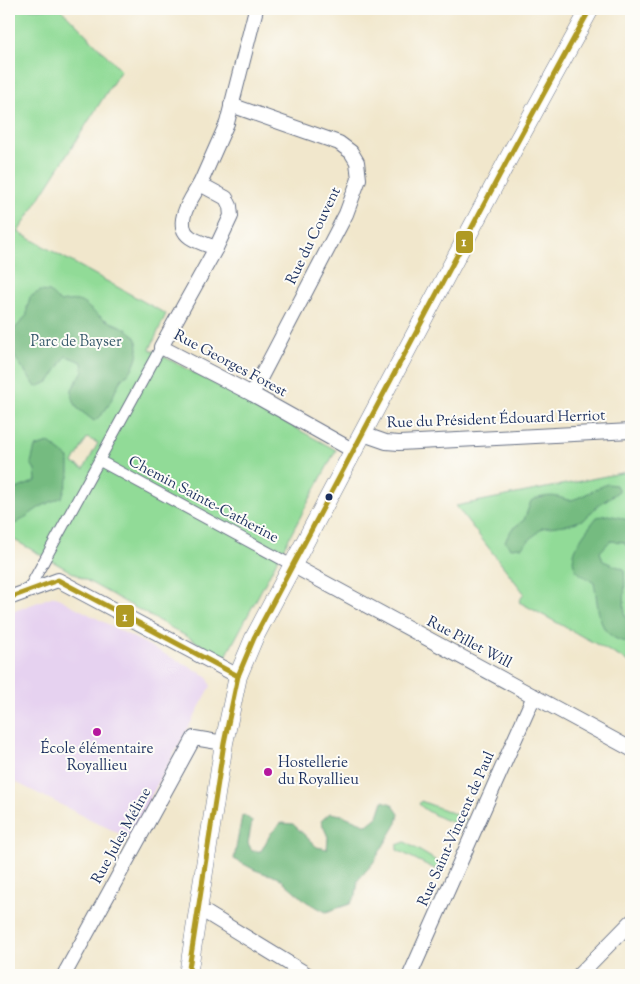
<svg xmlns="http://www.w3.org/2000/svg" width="640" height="984" viewBox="0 0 640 984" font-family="'Sorts Mill Goudy',serif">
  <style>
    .built { fill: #e6d2f0 }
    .green { fill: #91db97; stroke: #56857a; fill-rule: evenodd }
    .forest { fill: #74bb80; stroke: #48756f }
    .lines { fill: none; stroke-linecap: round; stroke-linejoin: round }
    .pedestrian-casing { stroke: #666f84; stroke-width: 12 }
    .minor-casing { stroke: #666f84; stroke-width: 16 }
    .tertiary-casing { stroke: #666f84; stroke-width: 19 }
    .pedestrian { stroke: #fff; stroke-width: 10 }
    .minor { stroke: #fff; stroke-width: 14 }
    .tertiary { stroke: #fff; stroke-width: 18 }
    .bus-1-casing { stroke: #fdfcf7; stroke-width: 9 }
    .bus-1 { stroke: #af9a23; stroke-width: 5 }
    .bus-dot { fill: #1b2f5e; stroke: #fdfcf7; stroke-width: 2 }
    .poi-dot { fill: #b5179e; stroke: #fdfcf7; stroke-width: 2 }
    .labels { text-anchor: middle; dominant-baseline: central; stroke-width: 4; stroke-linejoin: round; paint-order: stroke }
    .street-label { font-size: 15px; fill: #1b2f5e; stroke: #fdfcf7 }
    .park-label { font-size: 15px; fill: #385a6c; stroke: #fdfcf7 }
    .poi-label { font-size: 15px; fill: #1b2f5e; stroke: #fdfcf7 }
    .line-badge { stroke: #fdfcf7; stroke-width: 2 }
    .badge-label { font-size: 14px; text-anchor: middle; font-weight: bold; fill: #fff }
  </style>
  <rect width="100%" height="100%" fill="#fdfcf7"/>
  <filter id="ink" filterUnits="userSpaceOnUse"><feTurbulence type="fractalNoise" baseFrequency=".02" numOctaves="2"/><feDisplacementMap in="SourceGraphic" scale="10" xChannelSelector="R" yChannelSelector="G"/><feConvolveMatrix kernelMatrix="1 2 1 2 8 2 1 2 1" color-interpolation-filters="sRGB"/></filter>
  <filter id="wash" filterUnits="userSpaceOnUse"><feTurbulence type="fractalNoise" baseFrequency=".0096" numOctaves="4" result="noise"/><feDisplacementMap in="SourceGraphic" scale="20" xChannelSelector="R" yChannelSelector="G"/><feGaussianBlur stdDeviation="1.12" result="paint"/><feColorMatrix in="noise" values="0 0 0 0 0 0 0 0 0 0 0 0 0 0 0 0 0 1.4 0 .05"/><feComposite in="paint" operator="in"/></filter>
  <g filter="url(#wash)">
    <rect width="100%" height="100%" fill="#f1e7cc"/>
    <polygon class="built" points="54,596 207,676 211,686 128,838 9,779 9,613"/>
    <g class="green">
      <path d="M9,9h52l60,61 -103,162 148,82 -16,35 186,101 -111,208 -216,-121zM87,438l11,5 -14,26 -11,-6z"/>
      <polygon points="631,471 631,663 519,602 524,593 456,506"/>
      <path d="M421,801l42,16 2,2 -2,5c-10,1 -38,-12 -44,-20z"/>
      <polygon points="405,842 435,860 441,866 442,869 439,871 397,850 397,845"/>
    </g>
    <g class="forest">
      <path d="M40,291l10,1 10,10c26,-5 23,4 41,15 10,7 26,9 33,19 7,8 4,24 -2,33 -3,5 -10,8 -13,14 -8,16 -9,26 -25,38l-17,-13 -5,-12v-7l11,-18 -1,-9 -16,-6 -17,26 -13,5 -22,-31 -2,-24 15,-17v-7l3,-11z"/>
      <polygon points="49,443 69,458 69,477 62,497 40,507 17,523 9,526 9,492 36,481 35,470 31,463 35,447"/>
      <path d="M607,484l9,1 3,6 -23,16 -11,12 -14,5 -29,4 -20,19 -12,1 -5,-7 7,-12 12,-9 7,-19c9,-4 18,-6 27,-4 4,1 8,3 12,3 7,0 29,-13 37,-16z"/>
      <path d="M608,515l14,3 9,4v31l-7,-11 -14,-1 -10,11 3,9 21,8c2,16 -1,31 1,47l6,4v23c-36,-5 -31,-31 -37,-60 -5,-4 -13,-7 -17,-12 -13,-16 11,-42 20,-54z"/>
      <polygon points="383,801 392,804 399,814 397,823 373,863 358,880 356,895 350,904 326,912 307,902 277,876 266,874 255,870 234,859 242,816 244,815 252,821 248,843 252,851 261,851 271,833 281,823 293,824 317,847 327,849 328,837 321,821 330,813 342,815 367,825 378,816"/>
    </g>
  </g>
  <g filter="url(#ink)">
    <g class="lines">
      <defs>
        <g id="pedestrian">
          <polyline points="100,461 292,565"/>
          <polyline points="27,592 161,347"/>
        </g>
        <g id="minor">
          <polyline points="256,9 227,123 200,184 226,198 230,206 231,216 216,248 161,347 252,394 354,451"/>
          <polyline points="231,105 339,143 351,152 357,162 359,179 346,214 252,394"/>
          <path d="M200,184c-8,14 -28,40 -10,53 7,5 18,8 26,11"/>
          <polyline points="363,434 386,442 399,443 631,431"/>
          <polyline points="292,565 631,749"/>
          <polyline points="9,598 58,580 238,676"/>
          <polyline points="197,912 208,914 308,975"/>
          <polyline points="64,975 194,738 224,743"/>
          <polyline points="410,975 534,696"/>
          <polyline points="579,975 631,922"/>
        </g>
        <polyline id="tertiary" points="188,975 224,743 238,676 254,638 514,148 590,9"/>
      </defs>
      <use href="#pedestrian" class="pedestrian-casing"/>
      <use href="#minor" class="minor-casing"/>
      <use href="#tertiary" class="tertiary-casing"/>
      <use href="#pedestrian" class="pedestrian"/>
      <use href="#minor" class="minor"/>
      <use href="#tertiary" class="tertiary"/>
      <defs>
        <g id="bus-1">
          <polyline points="9,598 58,580 238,676"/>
          <polyline points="188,975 224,743 238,676 254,638 514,148 590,9"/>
        </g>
      </defs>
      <use href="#bus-1" class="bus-1-casing"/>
      <use href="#bus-1" class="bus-1"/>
    </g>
  </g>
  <circle class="bus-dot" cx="329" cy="497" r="4.5"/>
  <g class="poi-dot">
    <circle cx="97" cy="732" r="5"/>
    <circle cx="268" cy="772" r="5"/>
  </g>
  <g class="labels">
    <g class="street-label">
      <text transform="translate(314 236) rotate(-64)">Rue du Couvent</text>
      <text transform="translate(230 364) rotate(28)">Rue Georges Forest</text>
      <text transform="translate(496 420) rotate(-2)">Rue du Président Édouard Herriot</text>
      <text transform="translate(203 500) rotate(28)">Chemin Sainte-Catherine</text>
      <text transform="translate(469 643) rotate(28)">Rue Pillet Will</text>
      <text transform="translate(457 829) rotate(-66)">Rue Saint-Vincent de Paul</text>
      <text transform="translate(122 836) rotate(-61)">Rue Jules Méline</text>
    </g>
    <g class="park-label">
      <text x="76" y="342">Parc de Bayser</text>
    </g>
    <g class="poi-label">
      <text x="97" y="749">École élémentaire<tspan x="97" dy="17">Royallieu</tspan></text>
      <text x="278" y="763" text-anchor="start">Hostellerie<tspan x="278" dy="17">du Royallieu</tspan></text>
    </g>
  </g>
  <g class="line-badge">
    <rect x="455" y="230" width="19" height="24" rx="5" fill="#af9a23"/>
    <rect x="115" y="604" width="20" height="24" rx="5" fill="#af9a23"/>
  </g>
  <g class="badge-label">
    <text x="464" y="246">1</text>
    <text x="125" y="621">1</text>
  </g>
  <rect width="640" height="984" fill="none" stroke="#fdfcf7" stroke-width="30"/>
</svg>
